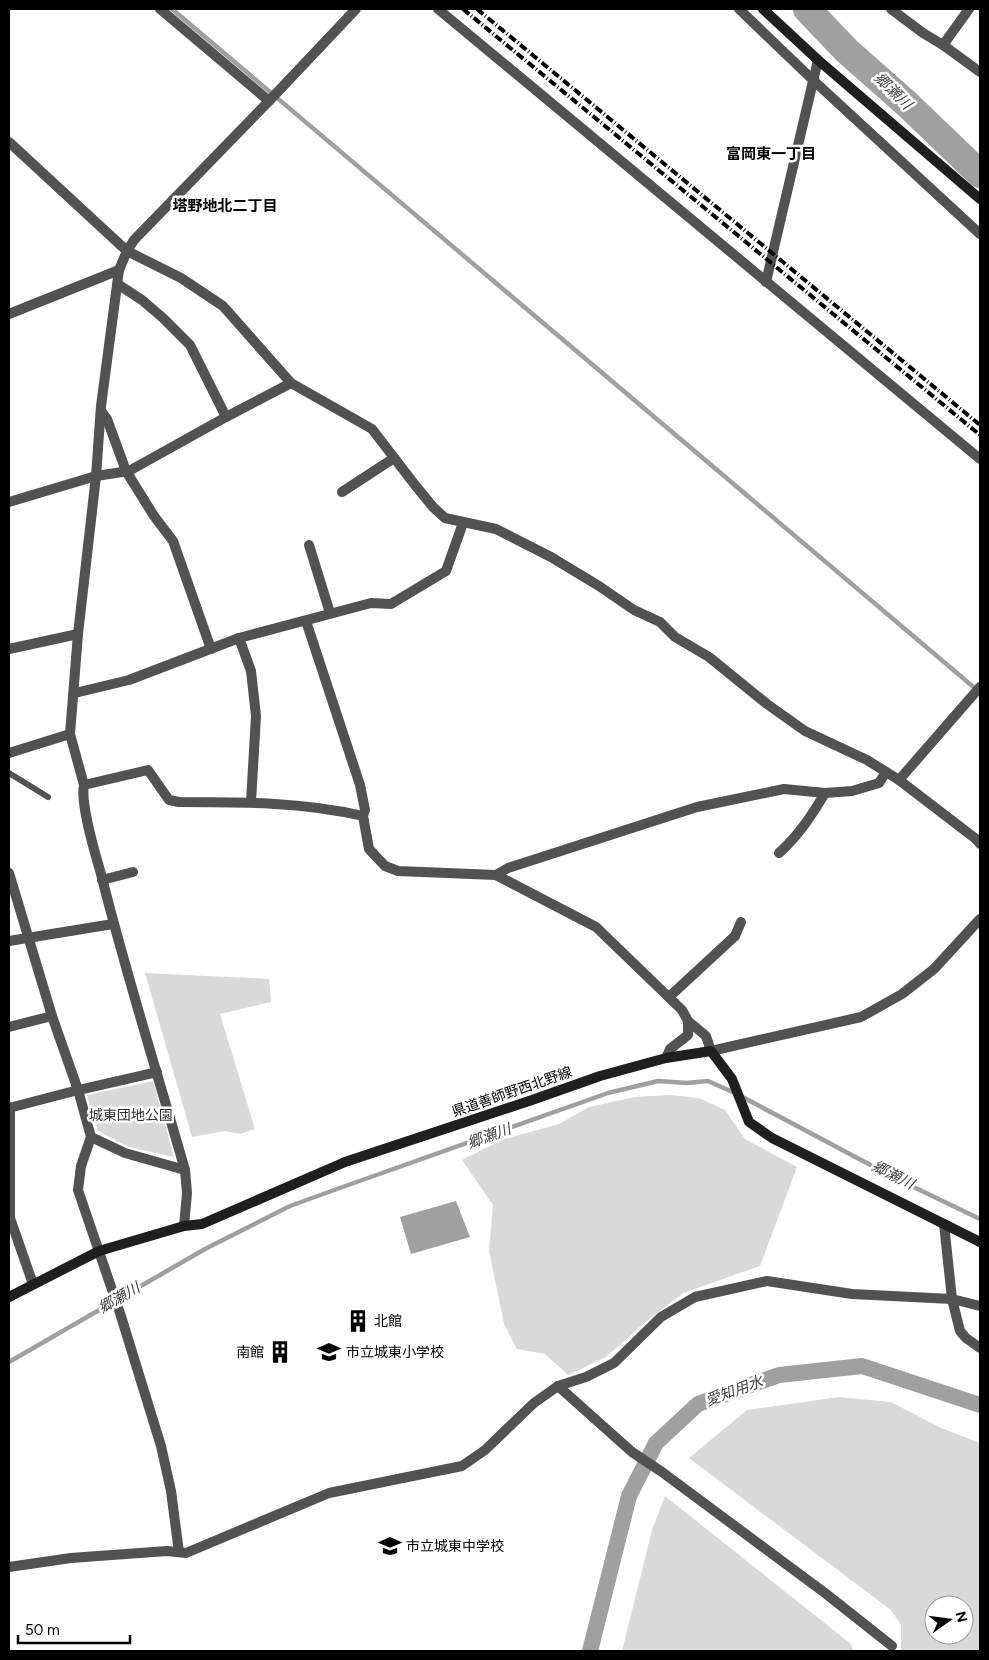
<svg xmlns="http://www.w3.org/2000/svg" width="989" height="1660" viewBox="0 0 989 1660" font-family="Figtree,'Noto Sans JP',sans-serif">
  <style>
    .green { fill: #d9d9d9; fill-rule: evenodd }
    .water { fill: #a0a0a0 }
    .lines { fill: none; stroke-linecap: round; stroke-linejoin: round }
    .stream { stroke: #a0a0a0; stroke-width: 4.5 }
    .canal { stroke: #a0a0a0; stroke-width: 16 }
    .river { stroke: #a0a0a0; stroke-width: 28 }
    .lane { stroke: #525252; stroke-width: 6 }
    .street { stroke: #525252; stroke-width: 10 }
    .secondary { stroke: #1f1f1f; stroke-width: 10 }
    .rail { stroke: #000; stroke-width: 4; stroke-dasharray: 8 2.5 1 2.5; stroke-linecap: butt }
    .labels { text-anchor: middle; dominant-baseline: central; stroke-width: 5; stroke-linejoin: round; paint-order: stroke }
    .street-label { font-size: 14px; fill: #000; stroke: #fff }
    .park-label { font-size: 14px; fill: #303030; stroke: #fff }
    .poi-label { font-size: 14px; fill: #000; stroke: #fff; text-anchor: start }
    .water-label { font-size: 15px; font-style: italic; fill: #414141; stroke: #fff }
    .neighbourhood-label { font-size: 15px; font-weight: bold; fill: #000; stroke: #fff }
  </style>
  <rect width="100%" height="100%" fill="#fff"/>
  <g class="green">
    <polygon points="145,973 269,979 271,1002 220,1014 255,1129 240,1134 225,1131 192,1137"/>
    <polygon points="153,1081 174,1157 129,1147 98,1131 87,1095"/>
    <polygon points="670,1095 699,1098 725,1110 745,1139 797,1167 760,1266 683,1293 642,1325 606,1357 568,1375 545,1354 517,1349 504,1324 489,1251 493,1205 462,1160 504,1139 559,1124 589,1107 635,1097"/>
    <path d="M839,1397l52,5 50,26 39,15v208h-79v-26l-10,-15 -202,-152 58,-48zM934,1605h30v30h-30z"/>
    <polygon points="665,1496 851,1644 853,1651 622,1651 652,1530"/>
  </g>
  <polygon class="water" points="456,1201 470,1237 411,1254 400,1217"/>
  <g class="lines">
    <g class="stream">
      <polyline points="172,9 977,690"/>
      <polyline points="9,1362 205,1249 290,1206 337,1189 608,1093 658,1081 687,1083 708,1081 735,1093 895,1178 980,1219"/>
    </g>
    <polyline class="canal" points="590,1651 629,1496 656,1443 698,1404 779,1375 862,1366 980,1405"/>
    <polyline class="river" points="807,9 846,50 907,104 980,174"/>
    <polyline class="lane" points="9,773 48,797"/>
    <g class="street">
      <polyline points="160,9 269,101"/>
      <polyline points="438,9 980,459"/>
      <polyline points="739,9 813,80 980,234"/>
      <polyline points="891,9 923,33 943,45"/>
      <polyline points="969,9 943,45 980,72"/>
      <polyline points="9,142 127,251 181,278 223,306 291,383 372,429 415,485 433,507 445,518 496,529 551,557 599,586 634,610 660,622 675,637 709,657 767,704 805,731 867,760 899,780 976,839 980,844"/>
      <polyline points="766,282 818,60"/>
      <polyline points="119,285 142,300 163,318 190,345 226,417"/>
      <polyline points="9,314 119,270"/>
      <polyline points="101,411 107,419 126,471 154,516 173,541 211,649"/>
      <polyline points="342,492 394,458"/>
      <polyline points="9,502 96,476 129,471 226,417 291,383"/>
      <polyline points="309,545 330,613"/>
      <polyline points="306,621 360,785 365,810 363,816"/>
      <polyline points="239,638 251,671 256,716 251,802"/>
      <polyline points="9,649 78,634"/>
      <polyline points="75,693 129,680 239,638 371,603 391,604 446,571 463,523"/>
      <polyline points="9,753 70,734"/>
      <polyline points="899,780 980,687"/>
      <path d="M84,785l64,-15 21,30 10,2c62,0 124,0 184,14l6,33 16,17 13,5 98,4 100,52 86,83 6,11 18,15 5,15 150,-34 41,-23 32,-25 46,-50"/>
      <path d="M779,853c20,-18 33,-38 46,-60"/>
      <polyline points="9,873 52,1016 78,1090 91,1137 81,1166 78,1190 120,1313 161,1446 171,1491 179,1552"/>
      <polyline points="496,875 508,868 697,807 784,789 825,793 852,791 879,783 886,772"/>
      <polyline points="102,880 133,872"/>
      <polyline points="9,941 113,924"/>
      <polyline points="669,997 735,936 741,922"/>
      <polyline points="9,1027 52,1016"/>
      <polyline points="666,1058 670,1049 688,1035 688,1021"/>
      <polyline points="9,1108 78,1090 157,1072"/>
      <polyline points="10,1108 10,1218 33,1284"/>
      <polyline points="91,1137 125,1153 185,1170"/>
      <polyline points="944,1224 952,1299 960,1331 966,1338 980,1348"/>
      <path d="M184,1226l3,-33 -2,-23c-28,-98 -59,-196 -84,-296 -6,-21 -21,-70 -17,-89l-14,-51 8,-100 18,-158 5,-70 18,-136 8,-19 7,-11 135,-139 87,-92"/>
      <polyline points="558,1386 632,1452 662,1472 825,1593 892,1646"/>
      <polyline points="9,1567 71,1558 167,1551 186,1553 329,1493 462,1466 485,1450 534,1403 558,1386 586,1377 614,1363 661,1317 695,1297 767,1281 852,1294 952,1299 980,1306"/>
    </g>
    <g class="secondary">
      <polyline points="763,9 818,60 980,199"/>
      <polyline points="9,1297 99,1251 184,1226 202,1224 345,1162 532,1100 600,1076 666,1058 711,1051 732,1079 749,1122 772,1138 980,1242"/>
    </g>
    <g class="rail">
      <polyline points="463,9 980,435"/>
      <polyline points="477,9 980,425"/>
    </g>
  </g>
  <defs>
    <symbol id="building-bare" viewBox="-9 -9 18 18"><path d="M-4-6H4V6H1V3H-1V6H-4ZM-2.5-4.3h1.7v1.8h-1.7ZM.8-4.3h1.7v1.8H.8ZM-2.5-1h1.7V.8h-1.7ZM.8-1h1.7V.8H.8Z" fill="#000" stroke="#fff" stroke-width="2.5" paint-order="stroke"/></symbol>
    <symbol id="school-bare" viewBox="-9 -9 18 18"><path d="M0-5L7-2L0 1L-7-2ZM-4 1L0 2.5L4 1V4Q0 6-4 4Z" fill="#000" stroke="#fff" stroke-width="2.5" paint-order="stroke"/></symbol>
  </defs>
  <g fill-rule="evenodd">
    <use href="#building-bare" x="342" y="1305" width="32" height="32"/>
    <use href="#building-bare" x="264" y="1336" width="32" height="32"/>
    <use href="#school-bare" x="313" y="1336" width="32" height="32"/>
    <use href="#school-bare" x="374" y="1530" width="32" height="32"/>
  </g>
  <g class="labels">
    <g class="street-label">
      <text transform="translate(512 1092) rotate(-19)">県道善師野西北野線</text>
    </g>
    <g class="park-label">
      <text x="131" y="1115">城東団地公園</text>
    </g>
    <g class="poi-label">
      <text x="374" y="1321">北館</text>
      <text x="264" y="1352" text-anchor="end">南館</text>
      <text x="346" y="1352">市立城東小学校</text>
      <text x="406" y="1546">市立城東中学校</text>
    </g>
    <g class="water-label">
      <text transform="translate(893 91) rotate(44)">郷瀬川</text>
      <text transform="translate(489 1136) rotate(-20)">郷瀬川</text>
      <text transform="translate(893 1175) rotate(27)">郷瀬川</text>
      <text transform="translate(119 1298) rotate(-30)">郷瀬川</text>
      <text transform="translate(734 1391) rotate(-20)">愛知用水</text>
    </g>
    <g class="neighbourhood-label">
      <text x="771" y="154">富岡東一丁目</text>
      <text x="225" y="206">塔野地北二丁目</text>
    </g>
  </g>
  <rect width="989" height="1660" fill="none" stroke="#000000" stroke-width="20"/>
  <g transform="translate(949 1620) rotate(76)"><circle r="24" fill="#ffffff" stroke="#999999"/>
  <path d="M0-4L9 19L0 12L-9 19Z" fill="#000000"/>
  <text y="-8" font-size="14" font-weight="bold" text-anchor="middle" fill="#000000">N</text>
  </g>
  <path d="M18 1635v8h112v-8" fill="none" stroke="#000000" stroke-width="2.5"/>
  <text x="25" y="1635" font-size="15" fill="#000000" stroke="#ffffff" stroke-width="4" paint-order="stroke">50 m</text>
</svg>
